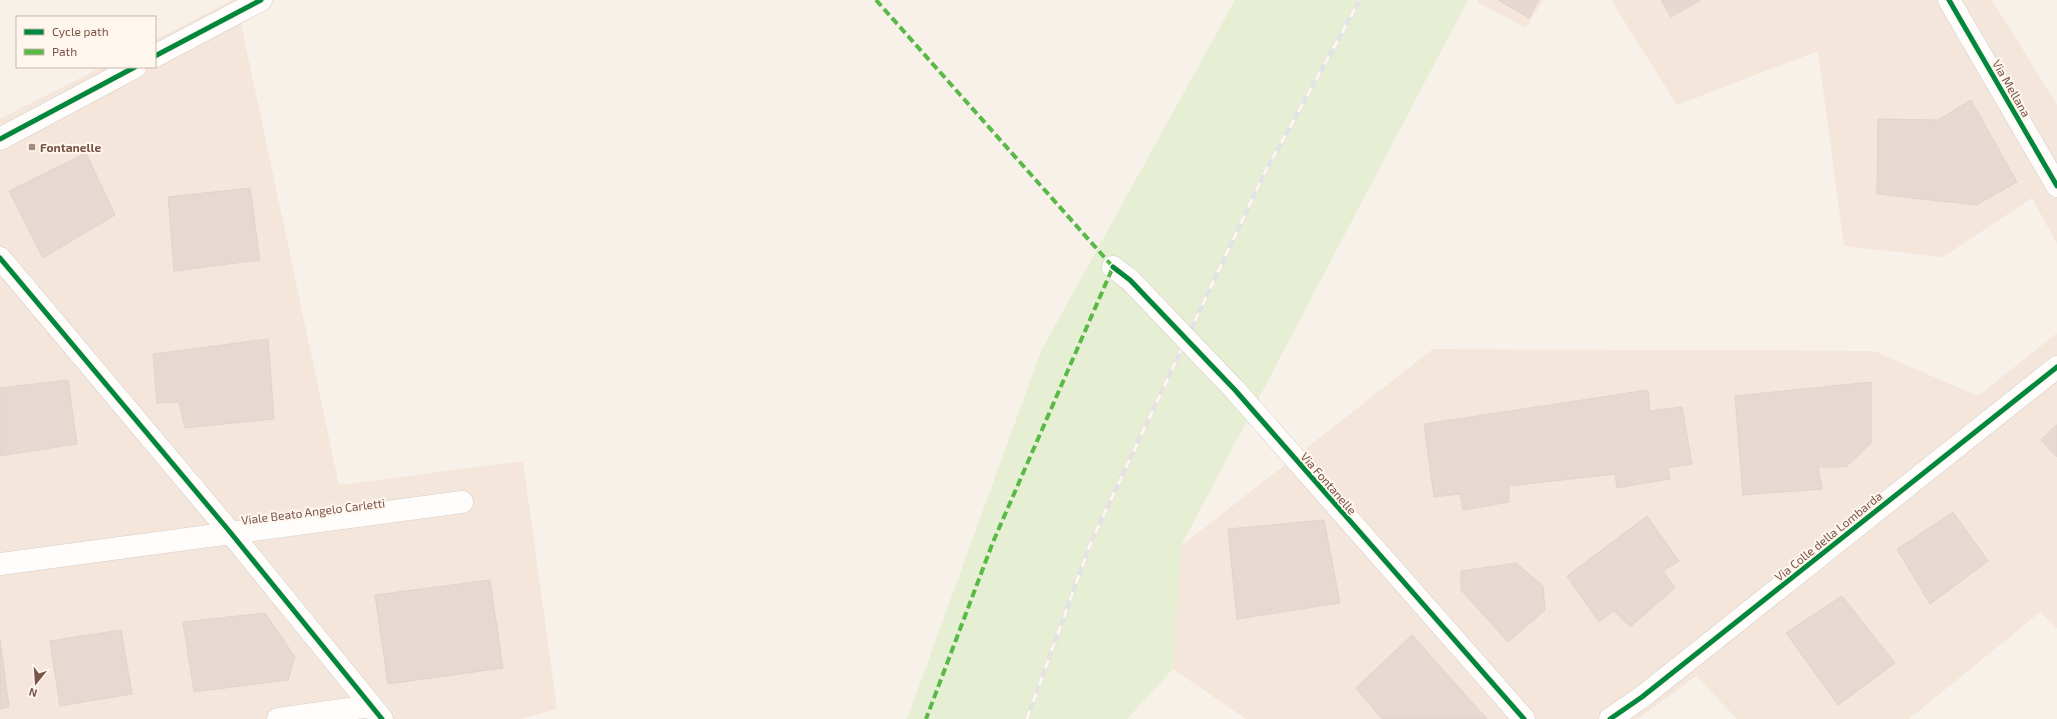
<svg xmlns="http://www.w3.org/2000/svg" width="2057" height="719" viewBox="0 0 2057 719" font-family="'Exo 2',sans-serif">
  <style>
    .residential { fill: #f4e6da }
    .green { fill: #e6efd3 }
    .building { fill: #e5d9d1; stroke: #e2d3cc }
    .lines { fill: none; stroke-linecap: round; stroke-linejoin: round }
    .minor-casing { stroke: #d7cdc7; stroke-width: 23 }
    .minor { stroke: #fefdfc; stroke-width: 22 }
    .rail-casing { stroke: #e4e2e5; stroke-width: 4.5 }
    .rail { stroke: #fff6ed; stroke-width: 3; stroke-dasharray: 9; stroke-linecap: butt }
    .minor-bridge-casing { stroke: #d7cdc7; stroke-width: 23; stroke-linecap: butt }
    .minor-bridge { stroke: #fefdfc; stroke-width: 22 }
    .quiet { stroke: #58b947; stroke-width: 4; stroke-dasharray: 8 4; stroke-linecap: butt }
    .cycleway-casing { stroke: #fff6ed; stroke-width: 8 }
    .cycleway { stroke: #00873e; stroke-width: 5 }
    .poi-dot { fill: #a68c80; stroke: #fff6ed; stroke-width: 1.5 }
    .labels { text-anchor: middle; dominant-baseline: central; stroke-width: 4; stroke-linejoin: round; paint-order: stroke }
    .street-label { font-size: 12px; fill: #7a5547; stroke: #fff6ed }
    .poi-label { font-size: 12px; font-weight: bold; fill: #7a5547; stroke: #fff6ed; text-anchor: start }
  </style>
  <rect width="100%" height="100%" fill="#f8f1ea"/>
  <g class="residential">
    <polygon points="233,0 236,0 339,485 523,461 557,709 520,719 0,719 0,119 102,67 155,67 155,40"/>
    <polygon points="1478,0 1543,0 1526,28 1477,2"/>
    <polygon points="1611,0 1992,0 2057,105 2057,244 2032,198 1943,257 1844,246 1818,51 1677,105"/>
    <polygon points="2057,333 2057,628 2040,612 1909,719 1737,719 1696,676 1638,719 1246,719 1173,669 1181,546 1433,349 1874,351 1978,396"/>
  </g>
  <polygon class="green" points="1235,0 1468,0 1181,546 1173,669 1127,719 907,719 1041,351"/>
  <g class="building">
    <polygon points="1498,0 1539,0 1529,18"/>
    <polygon points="1661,0 1701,0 1671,17"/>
    <polygon points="1971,100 2017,182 1976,205 1877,194 1878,119 1938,120"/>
    <polygon points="86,153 115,215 43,258 9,191"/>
    <polygon points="250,188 260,260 174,271 168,197"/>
    <polygon points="268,339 274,419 185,428 179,402 157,403 153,354"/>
    <polygon points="68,380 77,444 0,456 0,388"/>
    <polygon points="1871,382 1871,443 1846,467 1818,467 1822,489 1743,495 1735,396"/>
    <polygon points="1648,390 1650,411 1682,407 1692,464 1668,468 1670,479 1617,488 1615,474 1509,486 1509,502 1463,510 1460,494 1434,497 1424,424"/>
    <polygon points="2056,425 2057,425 2057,457 2041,440"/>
    <polygon points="1953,512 1988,561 1930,604 1897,549"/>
    <polygon points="1647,516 1679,561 1663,571 1675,588 1630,627 1614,611 1599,622 1567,576"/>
    <polygon points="1324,520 1340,603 1237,619 1228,529"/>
    <polygon points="1516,563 1543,586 1545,610 1508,642 1461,590 1461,571"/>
    <polygon points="490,580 503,668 388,684 375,595"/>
    <polygon points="1842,596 1895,663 1838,705 1786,633"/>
    <polygon points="265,613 295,657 288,680 194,692 183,622"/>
    <polygon points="121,630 132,694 60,706 50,641"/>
    <polygon points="1412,635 1487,719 1382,719 1356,688"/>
    <polygon points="0,639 9,707 0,709"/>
  </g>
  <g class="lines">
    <defs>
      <g id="minor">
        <polyline points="1949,0 2057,186"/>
        <polyline points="155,56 261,0"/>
        <polyline points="0,139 135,67"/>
        <polyline points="0,258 230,532 382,719"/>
        <polyline points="1113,267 1130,280"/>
        <polyline points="1235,390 1524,719"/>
        <polyline points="0,564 462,502"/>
        <polyline points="278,719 371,706"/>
        <polyline points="1610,719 1642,697 2057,367"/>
      </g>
    </defs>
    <use href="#minor" class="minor-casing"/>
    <use href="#minor" class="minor"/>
    <defs>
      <polyline id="rail" points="1027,719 1091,542 1264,174 1360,0"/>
    </defs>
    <use href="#rail" class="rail-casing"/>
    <use href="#rail" class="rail"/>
    <defs>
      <polyline id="minor-bridge" points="1130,280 1235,390"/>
    </defs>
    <use href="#minor-bridge" class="minor-bridge-casing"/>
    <use href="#minor-bridge" class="minor-bridge"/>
    <polyline class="quiet" points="876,0 1113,267 993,542 926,719"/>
    <defs>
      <g id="cycleway">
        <polyline points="1949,0 2057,186"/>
        <polyline points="155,56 261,0"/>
        <polyline points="0,139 135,67"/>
        <polyline points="0,258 230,532 382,719"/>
        <polyline points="1113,267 1130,280 1235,390 1524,719"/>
        <polyline points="1610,719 1642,697 2057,367"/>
      </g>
    </defs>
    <use href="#cycleway" class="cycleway-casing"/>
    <use href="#cycleway" class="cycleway"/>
  </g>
  <rect class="poi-dot" x="28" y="143" width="8" height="8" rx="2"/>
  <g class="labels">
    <g class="street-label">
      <text transform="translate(2012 88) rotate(60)">Via Mellana</text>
      <text transform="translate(1329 483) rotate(49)">Via Fontanelle</text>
      <text transform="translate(313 511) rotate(-7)">Viale Beato Angelo Carletti</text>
      <text transform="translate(1828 536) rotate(-39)">Via Colle della Lombarda</text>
    </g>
    <g class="poi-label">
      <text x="40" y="147">Fontanelle</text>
    </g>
  </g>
  <rect x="16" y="16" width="140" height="52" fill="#fff6ed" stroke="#cab6ab"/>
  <rect x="24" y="29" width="20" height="6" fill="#00873e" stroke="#cab6ab"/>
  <text x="52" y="36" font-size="12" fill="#7a5547">Cycle path</text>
  <rect x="24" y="49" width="20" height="6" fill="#58b947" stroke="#cab6ab"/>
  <text x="52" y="56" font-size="12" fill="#7a5547">Path</text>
  <g transform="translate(36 683) rotate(197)" stroke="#fff6ed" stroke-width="3" paint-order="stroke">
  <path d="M0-3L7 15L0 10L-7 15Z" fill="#7a5547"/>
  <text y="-6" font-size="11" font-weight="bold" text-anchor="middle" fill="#7a5547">N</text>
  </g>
</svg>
